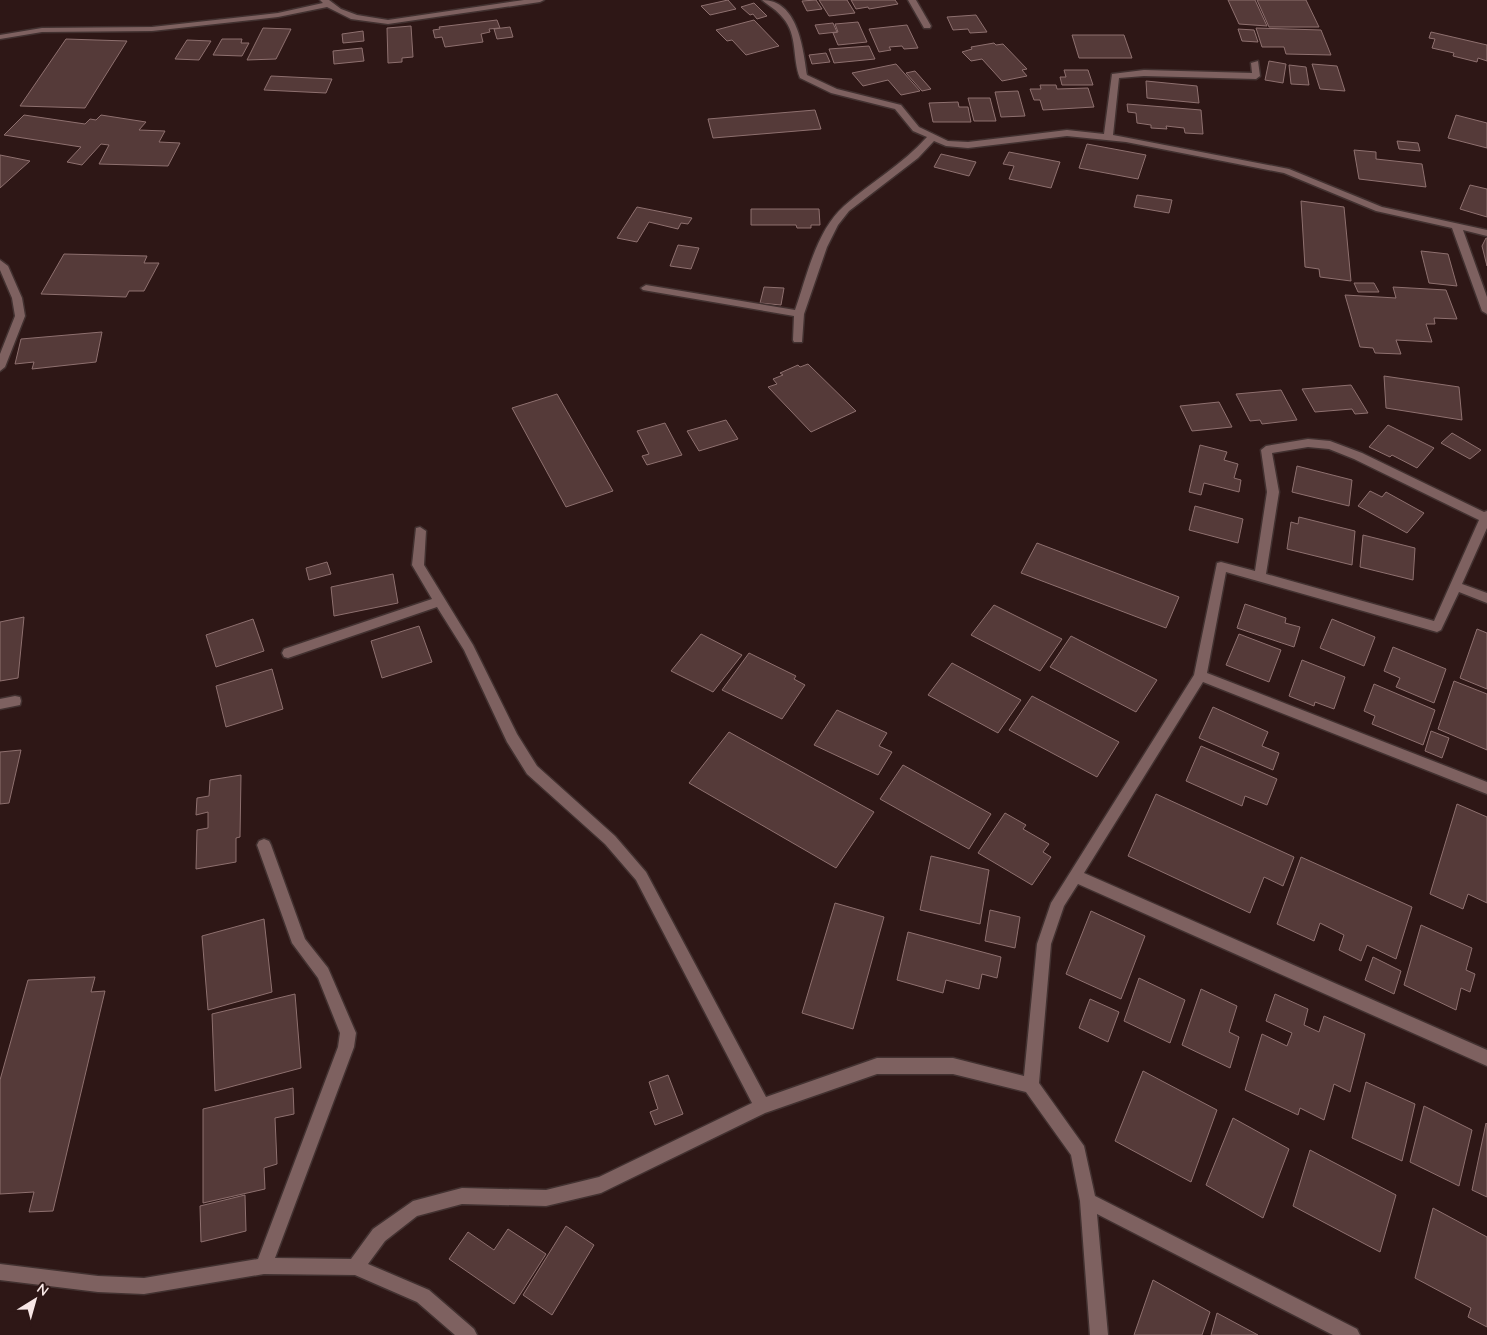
<svg xmlns="http://www.w3.org/2000/svg" width="1487" height="1335" viewBox="0 0 1487 1335" font-family="Quicksand,sans-serif">
  <style>
    .building { fill: #553a39; stroke: #8e706f }
    .lines { fill: none; stroke-linecap: round; stroke-linejoin: round }
    .minor-casing { stroke: #423130; stroke-width: 3 }
    .minor { fill: #7e6160; fill-rule: evenodd }
  </style>
  <rect width="100%" height="100%" fill="#2e1716"/>
  <g class="building">
    <polygon points="728,0 736,9 710,15 701,6"/>
    <polygon points="816,0 822,9 807,11 802,1"/>
    <polygon points="819,0 847,0 855,13 829,16"/>
    <polygon points="851,0 895,0 898,4 869,9 868,7 856,9"/>
    <polygon points="1228,0 1255,0 1267,26 1239,24"/>
    <polygon points="1257,0 1306,0 1319,27 1269,27"/>
    <polygon points="754,3 767,16 757,19 753,14 750,15 741,7"/>
    <polygon points="976,15 987,32 970,33 968,29 953,30 947,17"/>
    <polygon points="497,20 500,28 489,29 490,32 481,34 483,42 445,47 442,37 435,38 433,30 440,29 439,27"/>
    <polygon points="754,20 779,46 746,55 732,40 727,41 716,30"/>
    <polygon points="858,22 867,42 838,45 833,33 838,32 835,24"/>
    <polygon points="833,23 837,32 819,34 815,25"/>
    <polygon points="907,25 918,48 904,49 902,46 889,47 891,50 879,52 869,29"/>
    <polygon points="411,26 413,57 402,58 402,62 388,63 387,28"/>
    <polygon points="510,27 513,37 497,39 494,29"/>
    <polygon points="263,28 291,29 276,59 247,60"/>
    <polygon points="1256,28 1321,30 1331,55 1286,54 1284,47 1262,47"/>
    <polygon points="1238,29 1254,30 1258,42 1242,41"/>
    <polygon points="363,31 364,41 343,43 342,34"/>
    <polygon points="1431,32 1487,45 1487,61 1478,58 1477,62 1453,56 1454,53 1432,48 1435,39 1429,38"/>
    <polygon points="1072,35 1124,35 1132,58 1079,58"/>
    <polygon points="66,39 127,41 85,108 20,106"/>
    <polygon points="222,39 242,39 241,43 249,43 242,56 213,55"/>
    <polygon points="187,40 211,41 199,60 175,59"/>
    <polygon points="994,43 996,45 1003,44 1027,69 1022,70 1027,76 1002,81 982,59 971,61 962,52 972,49 971,47"/>
    <polygon points="869,46 875,59 834,63 829,49"/>
    <polygon points="362,48 364,61 334,64 333,51"/>
    <polygon points="826,53 830,62 812,64 809,55"/>
    <polygon points="1269,61 1286,64 1283,83 1265,80"/>
    <polygon points="896,64 920,91 901,95 888,80 863,86 852,73"/>
    <polygon points="1312,64 1337,66 1345,91 1320,89"/>
    <polygon points="1289,65 1306,67 1309,85 1291,84"/>
    <polygon points="1064,70 1088,70 1093,85 1062,85 1060,77 1066,77"/>
    <polygon points="915,71 931,89 922,91 906,73"/>
    <polygon points="271,76 332,79 326,93 264,90"/>
    <polygon points="1146,81 1197,86 1199,103 1147,98"/>
    <polygon points="1040,85 1056,85 1057,89 1088,88 1094,107 1043,110 1040,100 1034,100 1030,89 1041,89"/>
    <polygon points="1018,91 1025,116 1001,117 995,92"/>
    <polygon points="968,98 990,98 996,121 974,121"/>
    <polygon points="958,102 959,107 968,107 971,122 933,122 929,103"/>
    <polygon points="1127,104 1201,110 1203,134 1185,133 1184,128 1166,126 1167,129 1151,128 1151,125 1137,123 1136,113 1128,112"/>
    <polygon points="815,110 821,129 713,138 708,119"/>
    <polygon points="24,115 85,124 90,119 96,120 101,115 146,122 139,130 165,131 159,142 180,143 168,166 99,164 109,145 101,144 82,165 67,162 81,147 4,135"/>
    <polygon points="1456,115 1487,123 1487,148 1448,138"/>
    <polygon points="1397,141 1418,143 1420,151 1399,149"/>
    <polygon points="1087,144 1146,155 1138,179 1079,168"/>
    <polygon points="1354,150 1376,152 1376,159 1422,164 1426,187 1359,179"/>
    <polygon points="1009,152 1060,162 1051,188 1009,179 1014,166 1003,164"/>
    <polygon points="941,154 976,162 969,176 934,167"/>
    <polygon points="0,155 30,161 0,188"/>
    <polygon points="1470,185 1487,189 1487,217 1460,209"/>
    <polygon points="1137,195 1172,200 1169,213 1134,207"/>
    <polygon points="1301,201 1344,207 1351,281 1320,277 1319,269 1305,267"/>
    <polygon points="637,207 692,218 688,224 681,223 678,229 649,222 637,242 617,238"/>
    <polygon points="751,209 819,209 820,225 811,225 811,228 797,228 796,225 751,225"/>
    <polygon points="1486,238 1487,238 1487,266 1482,246"/>
    <polygon points="678,245 699,248 691,269 670,266"/>
    <polygon points="1421,251 1448,254 1457,286 1429,283"/>
    <polygon points="64,254 147,256 144,263 159,263 144,291 129,291 126,297 41,294"/>
    <polygon points="1354,283 1374,283 1379,292 1358,292"/>
    <polygon points="764,287 784,288 781,305 760,303"/>
    <polygon points="1393,287 1446,290 1457,319 1434,318 1435,324 1426,324 1432,342 1396,340 1401,354 1375,353 1373,348 1360,347 1345,295 1396,298"/>
    <polygon points="102,332 96,362 32,369 34,362 15,364 21,339"/>
    <polygon points="808,364 856,411 811,432 768,387 777,384 773,379 783,375 780,373 798,365 800,367"/>
    <polygon points="1384,376 1459,387 1462,420 1386,408"/>
    <polygon points="1351,385 1368,413 1355,414 1352,409 1315,412 1302,389"/>
    <polygon points="1281,390 1297,420 1262,424 1260,420 1250,421 1236,394"/>
    <polygon points="557,394 613,491 566,507 512,408"/>
    <polygon points="1219,402 1232,427 1192,431 1180,406"/>
    <polygon points="726,420 738,439 699,451 687,431"/>
    <polygon points="665,423 682,455 647,465 642,456 649,454 637,431"/>
    <polygon points="1388,425 1434,448 1417,468 1392,455 1390,457 1369,447"/>
    <polygon points="1452,433 1481,450 1470,459 1441,443"/>
    <polygon points="1200,445 1227,452 1224,460 1238,464 1234,478 1241,480 1239,492 1204,483 1201,495 1189,492"/>
    <polygon points="1297,466 1352,480 1349,506 1292,492"/>
    <polygon points="1370,491 1382,497 1386,492 1424,513 1407,533 1358,506"/>
    <polygon points="1195,506 1243,519 1238,543 1189,530"/>
    <polygon points="1299,517 1355,531 1352,565 1287,549 1291,522 1298,524"/>
    <polygon points="1363,535 1415,548 1413,580 1360,567"/>
    <polygon points="1037,543 1179,597 1166,628 1021,573"/>
    <polygon points="327,562 331,574 309,580 306,568"/>
    <polygon points="393,574 398,603 334,616 331,587"/>
    <polygon points="1245,604 1286,618 1285,623 1300,627 1294,647 1237,628"/>
    <polygon points="994,605 1062,639 1040,671 971,635"/>
    <polygon points="24,617 18,678 0,681 0,622"/>
    <polygon points="253,619 264,651 216,667 206,635"/>
    <polygon points="1332,619 1375,637 1364,666 1320,648"/>
    <polygon points="419,626 432,662 382,678 371,641"/>
    <polygon points="1477,629 1487,633 1487,689 1460,678"/>
    <polygon points="701,634 742,655 713,692 671,671"/>
    <polygon points="1239,634 1281,650 1269,682 1226,665"/>
    <polygon points="1071,636 1157,680 1136,712 1050,667"/>
    <polygon points="1393,647 1446,669 1434,703 1396,687 1400,678 1384,671"/>
    <polygon points="749,653 796,676 794,679 805,685 782,719 722,690"/>
    <polygon points="1302,660 1345,677 1334,709 1315,702 1314,706 1289,696"/>
    <polygon points="952,663 1021,700 998,733 928,695"/>
    <polygon points="272,669 283,709 226,727 216,686"/>
    <polygon points="1454,681 1487,694 1487,750 1438,729"/>
    <polygon points="1374,684 1435,710 1423,745 1372,724 1375,716 1364,711"/>
    <polygon points="1032,696 1119,742 1097,777 1009,730"/>
    <polygon points="1213,707 1268,732 1262,746 1279,753 1273,770 1199,738"/>
    <polygon points="837,710 887,733 879,746 892,752 878,775 814,745"/>
    <polygon points="1431,731 1449,738 1442,758 1425,751"/>
    <polygon points="729,732 874,812 836,868 689,783"/>
    <polygon points="1201,746 1277,779 1267,805 1245,796 1242,806 1186,781"/>
    <polygon points="21,750 9,803 0,804 0,752"/>
    <polygon points="903,765 991,814 969,849 880,799"/>
    <polygon points="241,775 240,837 236,838 236,862 196,869 197,830 208,828 208,812 196,815 197,798 209,796 210,780"/>
    <polygon points="1156,794 1294,857 1283,886 1264,877 1250,913 1128,856"/>
    <polygon points="1457,804 1487,817 1487,903 1468,894 1463,909 1430,894"/>
    <polygon points="1005,813 1026,825 1023,829 1049,844 1043,852 1051,857 1032,885 978,853"/>
    <polygon points="931,856 989,870 980,924 920,910"/>
    <polygon points="1301,857 1412,907 1396,959 1367,945 1361,961 1339,950 1344,935 1320,923 1314,941 1277,924"/>
    <polygon points="835,903 884,917 853,1029 802,1013"/>
    <polygon points="990,910 1020,917 1015,948 985,941"/>
    <polygon points="1091,911 1145,936 1121,999 1066,974"/>
    <polygon points="264,919 272,992 208,1010 202,936"/>
    <polygon points="1421,925 1472,948 1466,970 1475,974 1470,992 1461,988 1456,1010 1404,985"/>
    <polygon points="908,932 1001,957 997,978 982,974 979,989 946,980 943,993 897,980"/>
    <polygon points="1373,957 1401,971 1394,994 1365,980"/>
    <polygon points="95,977 91,992 105,991 53,1211 29,1212 34,1192 0,1194 0,1080 28,980"/>
    <polygon points="1139,978 1185,1000 1170,1043 1124,1021"/>
    <polygon points="1201,989 1237,1006 1229,1032 1239,1037 1230,1068 1182,1045"/>
    <polygon points="295,994 301,1068 215,1091 212,1014"/>
    <polygon points="1275,994 1308,1009 1304,1025 1319,1032 1324,1016 1365,1034 1350,1092 1334,1084 1324,1120 1300,1108 1298,1115 1245,1090 1262,1034 1287,1046 1292,1033 1266,1021"/>
    <polygon points="1090,999 1119,1012 1108,1042 1079,1028"/>
    <polygon points="1143,1071 1217,1110 1191,1182 1115,1141"/>
    <polygon points="668,1075 683,1114 655,1125 650,1112 658,1109 649,1082"/>
    <polygon points="1366,1082 1415,1104 1402,1161 1352,1138"/>
    <polygon points="293,1088 294,1114 275,1118 277,1164 264,1168 265,1189 203,1203 203,1109"/>
    <polygon points="1424,1106 1472,1130 1459,1186 1410,1162"/>
    <polygon points="1233,1118 1289,1149 1263,1218 1206,1185"/>
    <polygon points="1486,1123 1487,1124 1487,1197 1472,1190"/>
    <polygon points="1310,1150 1396,1195 1380,1252 1293,1206"/>
    <polygon points="245,1195 246,1231 201,1242 200,1206"/>
    <polygon points="1433,1208 1487,1237 1487,1327 1468,1317 1471,1308 1415,1278"/>
    <polygon points="566,1226 594,1245 552,1315 523,1295"/>
    <polygon points="508,1229 546,1254 514,1304 449,1259 468,1232 494,1250"/>
    <polygon points="1153,1280 1210,1312 1202,1335 1134,1335"/>
    <polygon points="1217,1313 1258,1335 1211,1335"/>
  </g>
  <g class="lines">
    <defs>
      <g id="minor">
        <polygon points="320,0 329,0 341,9 357,15 388,20 524,0 544,0 540,2 388,24 351,19 327,7 278,17 152,31 42,32 0,39 0,35 42,28 152,27 278,13 323,3"/>
        <path d="M762,0c36,0 41,48 45,75l30,14 64,16 18,22 29,14 20,1 99,-12 37,4 8,-60 32,-4 108,3 -1,-10 7,-2 2,15 -4,3 -112,-3 -25,2 -6,57 176,34 93,38 105,23v6l-24,-6 24,67v17l-5,-3 -30,-83 -76,-17 -92,-38 -158,-31 -59,-6 -99,12 -22,-2 -12,-5 -16,17 -69,53 -11,14 -11,22 -23,67 -2,28h-8l-1,-2 1,-24 -151,-26 -2,-2 5,-3 149,25c12,-34 21,-79 49,-104 27,-24 58,-41 83,-69l-14,-6 -18,-22 -64,-16 -31,-15c-8,-20 -2,-43 -17,-60 -6,-8 -14,-12 -21,-18z"/>
        <polygon points="908,0 916,0 931,26 930,28 924,28"/>
        <polygon points="0,260 8,266 22,298 25,316 5,367 0,371 0,354 15,316 12,298 0,270"/>
        <path d="M1308,439l22,2 32,12 122,59 3,-1v17l-25,56 25,9v10l-28,-11 -18,38 -4,2 -211,-60 -19,101 280,109v12l-284,-112 -119,191 403,177v16l-409,-182 -14,22 -13,38 -12,139 45,63 11,50 262,133 3,6h-27l-236,-121 11,121h-18l-10,-134 -9,-46 -45,-63 -73,-18h-76l-112,39 -164,80 -55,13 -84,-2 -45,12 -32,25 -17,23 61,26 45,39 3,6h-22l-38,-33 -62,-27 -91,-1 -120,20 -46,-2 -98,-12v-16l98,12 46,2 114,-19 80,-212 2,-14 -22,-55 -26,-35 -35,-98 2,-4 5,-2 5,2 2,4 34,94 23,29 28,65 -2,14 -79,211 76,1 22,-30 40,-28 49,-13 84,2 53,-13 153,-74 -116,-223 -31,-36 -78,-70 -20,-32 -43,-92 -27,-43 -149,51 -4,-1 -2,-4 2,-4 148,-50 -20,-34 4,-37 4,-1 6,4 -2,34 49,80 44,89 20,32 78,70 31,36 120,225 111,-39h76l71,18 13,-132 14,-41 143,-228 23,-112 4,-1 34,9 12,-79 -6,-42 5,-4zM1308,447l21,2 25,10 125,61 -45,101 -168,-47 13,-82 -7,-39z"/>
        <polygon points="15,696 20,697 21,701 20,705 0,709 0,699"/>
      </g>
    </defs>
    <use href="#minor" class="minor-casing"/>
    <use href="#minor" class="minor"/>
  </g>
  <g transform="translate(35 1300) rotate(37)" stroke="#2e1716" stroke-width="4" paint-order="stroke">
  <path d="M0-4L9 19L0 12L-9 19Z" fill="#f8e7e6"/>
  <text y="-8" font-size="14" font-weight="bold" text-anchor="middle" fill="#f8e7e6">N</text>
  </g>
</svg>
